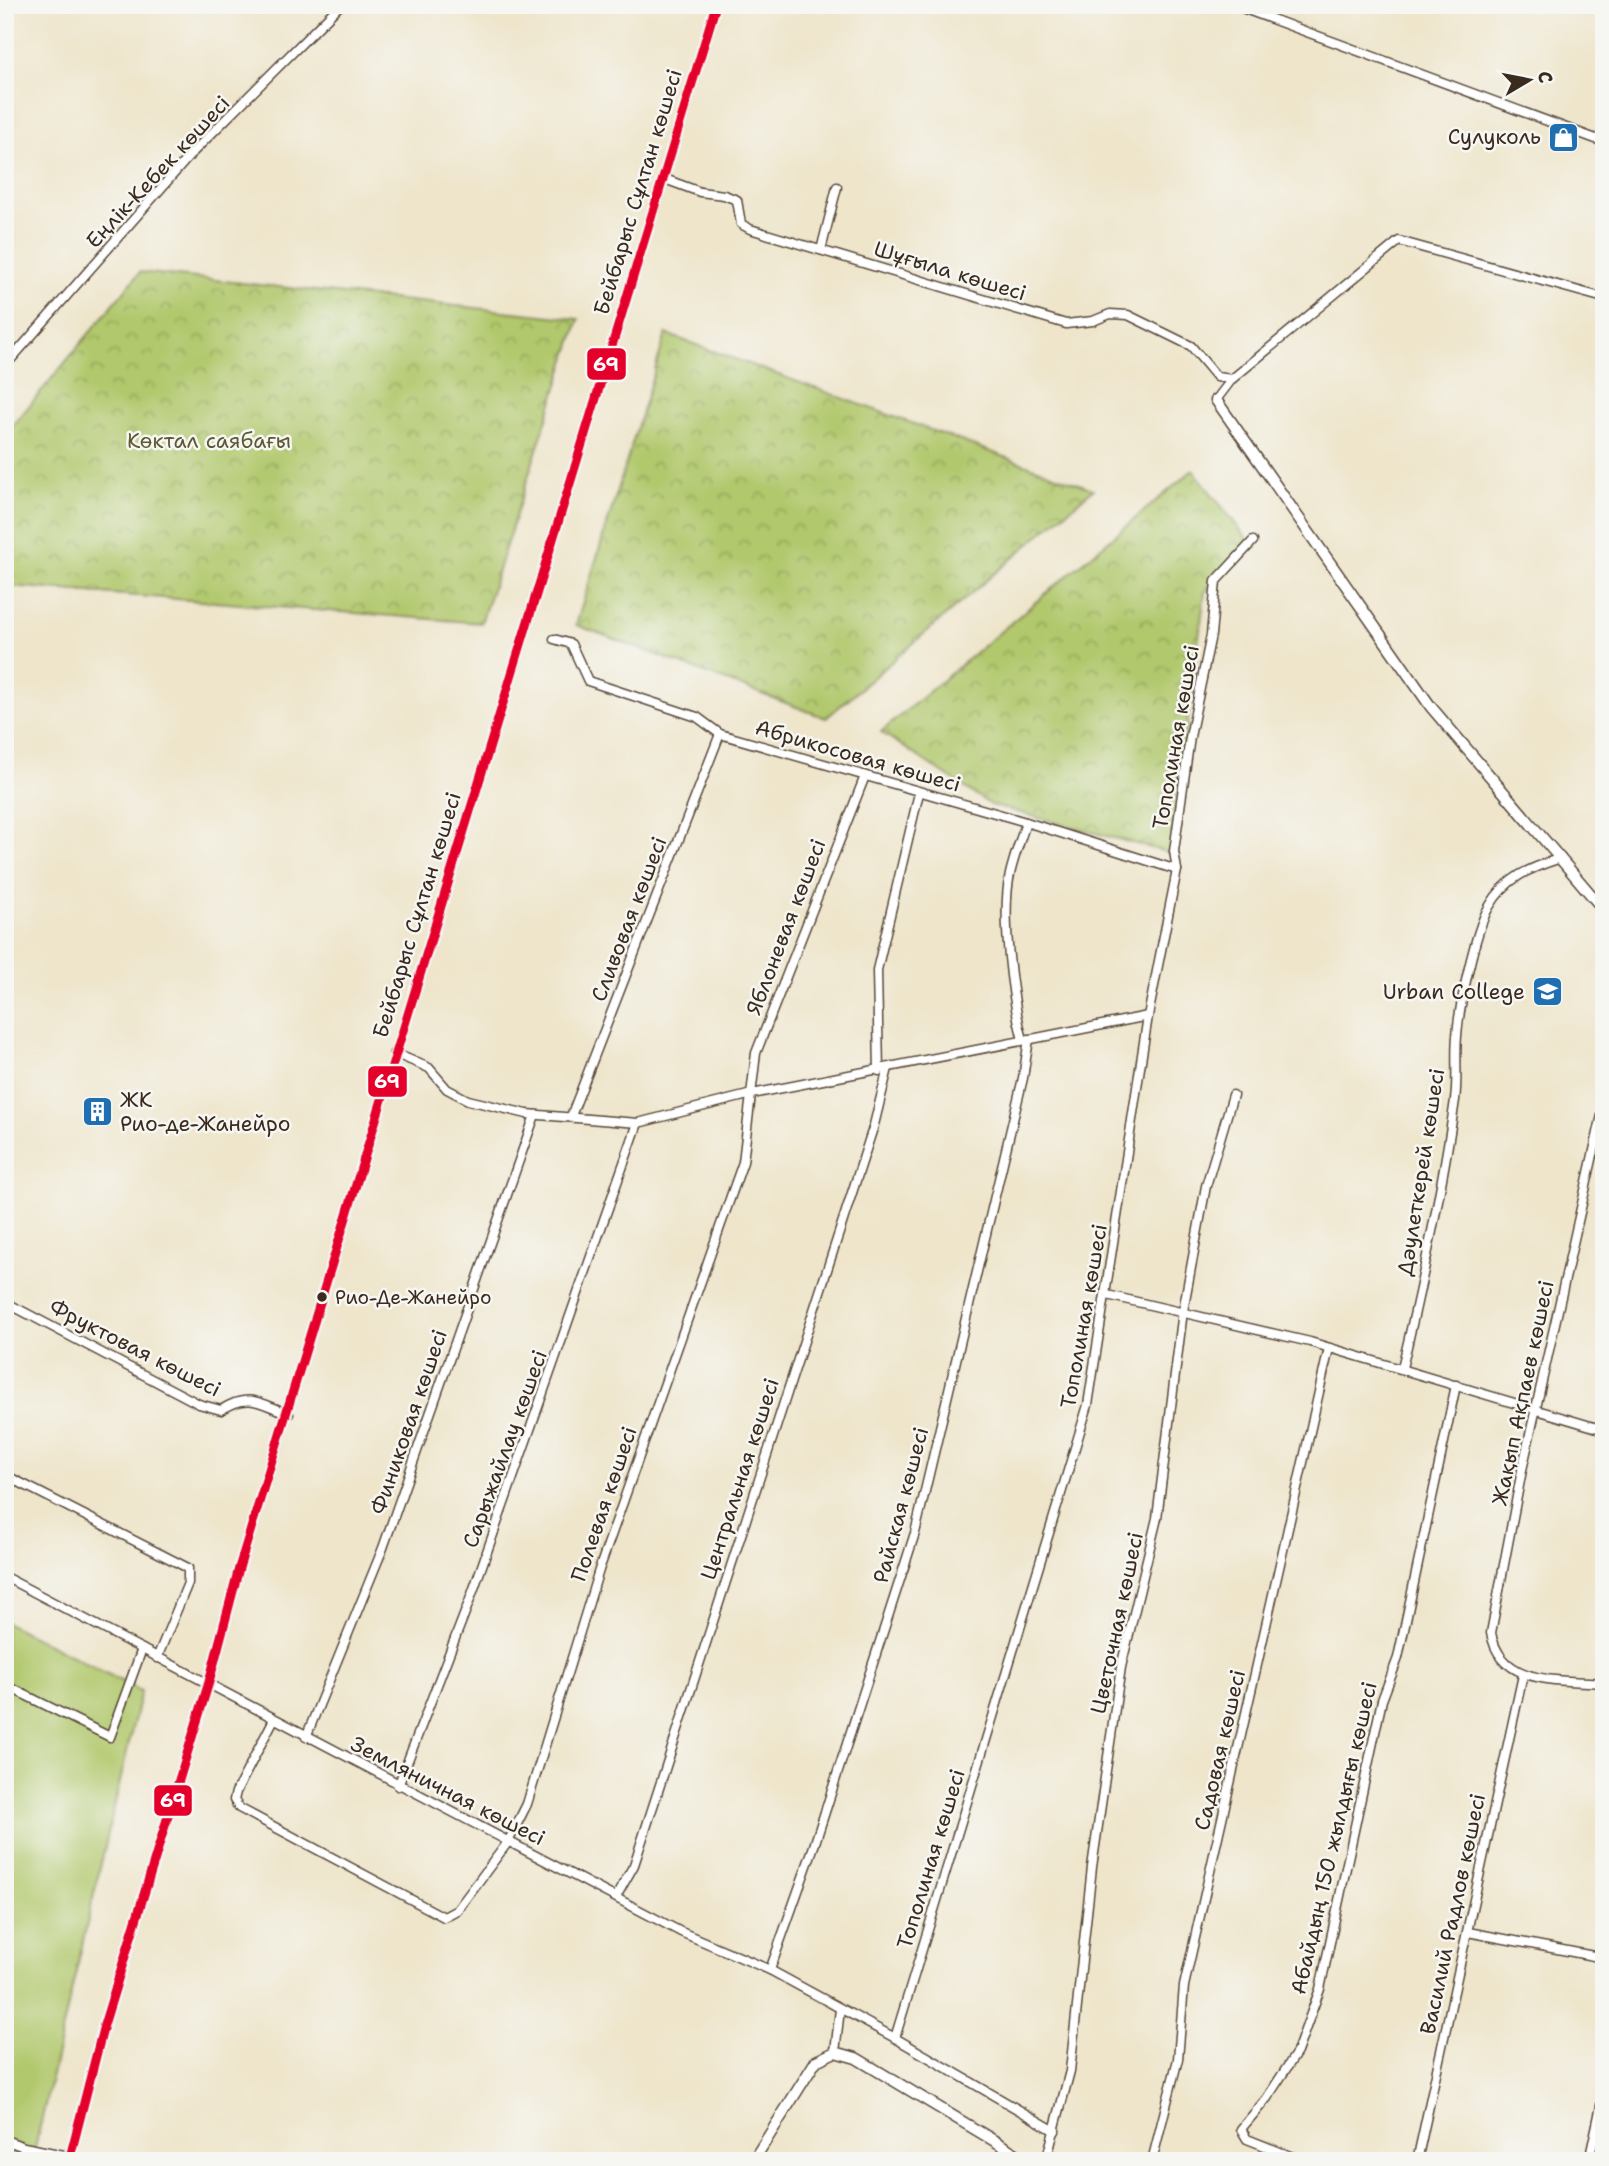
<svg xmlns="http://www.w3.org/2000/svg" width="1609" height="2166" viewBox="0 0 1609 2166" font-family="'Shantell Sans',sans-serif">
  <style>
    .green { fill: #b1c86c; stroke: #767945; stroke-width: 2 }
    .park { fill: url(#park-crowns); stroke: #767945; stroke-width: 2 }
    .lines { fill: none; stroke-linecap: round; stroke-linejoin: round }
    .minor-casing { stroke: #564638; stroke-width: 11 }
    .tertiary-casing { stroke: #564638; stroke-width: 13 }
    .minor { stroke: #fff; stroke-width: 8 }
    .tertiary { stroke: #fff; stroke-width: 10 }
    .bus-1-casing { stroke: #f6f6f2; stroke-width: 14 }
    .bus-1 { stroke: #e4002b; stroke-width: 9 }
    .bus-dot { fill: #3b2a1e; stroke: #f6f6f2; stroke-width: 2.5 }
    .labels { text-anchor: middle; dominant-baseline: central; stroke-width: 5; stroke-linejoin: round; paint-order: stroke }
    .bus-label { font-size: 19px; fill: #3b2a1e; stroke: #f6f6f2; text-anchor: start }
    .poi-label { font-size: 21px; fill: #3b2a1e; stroke: #f6f6f2; text-anchor: end }
    .street-label { font-size: 21px; fill: #3b2a1e; stroke: #f6f6f2 }
    .park-label { font-size: 21px; fill: #5e5935; stroke: #f6f6f2 }
    .line-badge { stroke: #f6f6f2; stroke-width: 2.5 }
    .badge-label { font-size: 19px; text-anchor: middle; font-weight: bold; fill: #fff }
  </style>
  <defs>
    <pattern id="park-crowns" width="20" height="18" patternUnits="userSpaceOnUse" patternTransform="scale(1.75)"><rect width="20" height="18" fill="#b1c86c"/><path d="M2 6a3 3 0 1 1 6 0M12 15a3 3 0 1 1 6 0" fill="none" stroke="#91a358"/></pattern>
  </defs>
  <rect width="100%" height="100%" fill="#f6f6f2"/>
  <filter id="ink" filterUnits="userSpaceOnUse"><feTurbulence type="fractalNoise" baseFrequency=".0143" numOctaves="2"/><feDisplacementMap in="SourceGraphic" scale="14" xChannelSelector="R" yChannelSelector="G"/><feConvolveMatrix kernelMatrix="1 2 1 2 8 2 1 2 1" color-interpolation-filters="sRGB"/></filter>
  <filter id="wash" filterUnits="userSpaceOnUse"><feTurbulence type="fractalNoise" baseFrequency=".00686" numOctaves="4" result="noise"/><feDisplacementMap in="SourceGraphic" scale="28" xChannelSelector="R" yChannelSelector="G"/><feGaussianBlur stdDeviation="1.57" result="paint"/><feColorMatrix in="noise" values="0 0 0 0 0 0 0 0 0 0 0 0 0 0 0 0 0 1.4 0 .05"/><feComposite in="paint" operator="in"/></filter>
  <g filter="url(#wash)">
    <rect width="100%" height="100%" fill="#eee5cb"/>
    <polygon class="green" points="5,1622 141,1691 32,2161 5,2161"/>
    <g class="park">
      <polygon points="140,272 579,319 481,623 10,586 5,580 5,435"/>
      <polygon points="666,334 1093,489 826,718 576,625"/>
      <polygon points="1193,470 1248,540 1205,592 1170,853 991,805 881,732"/>
    </g>
  </g>
  <g filter="url(#ink)">
    <g class="lines">
      <defs>
        <g id="minor">
          <polyline points="1234,5 1604,142"/>
          <polyline points="662,178 700,192 724,195 737,200 741,224 750,229 1066,324 1093,321 1110,314 1128,315 1191,346 1217,377 1232,379"/>
          <polyline points="821,250 837,187"/>
          <polyline points="5,366 191,154 340,5"/>
          <polyline points="1216,400 1232,379 1399,241 1604,298"/>
          <polyline points="554,639 571,644 588,681 697,717 720,734 1026,822 1177,870"/>
          <path d="M1023,1040c-11,-41 -22,-125 -13,-166 4,-18 11,-35 16,-52"/>
          <polyline points="394,1053 429,1068 447,1089 468,1100 527,1114 638,1123 752,1094 1148,1016"/>
          <polyline points="879,1071 877,970 919,793"/>
          <path d="M1604,1106l-82,364 -31,163c10,54 70,46 113,50"/>
          <polyline points="571,1116 720,734"/>
          <polyline points="1107,1295 1310,1342 1604,1430"/>
          <path d="M5,1302l194,102 22,6c28,-18 39,-7 68,4"/>
          <path d="M1402,1368c21,-89 40,-178 53,-268 3,-21 0,-43 2,-64 2,-29 18,-105 32,-129 17,-30 41,-39 72,-49"/>
          <polyline points="5,1475 188,1568 188,1583 157,1658"/>
          <polyline points="5,1577 681,1932 770,1970 895,2038 1055,2131"/>
          <polyline points="5,1685 110,1737 142,1649"/>
          <polyline points="273,1721 236,1792 234,1800 239,1808 444,1917 457,1910 508,1842 527,1804 599,1570 743,1162 756,1053 865,776"/>
          <polyline points="306,1737 383,1548 535,1115"/>
          <polyline points="398,1786 471,1597 638,1123"/>
          <polyline points="616,1897 634,1865 874,1125 888,1068"/>
          <polyline points="1468,1932 1604,1958"/>
          <polyline points="770,1970 814,1846 915,1533 1023,1078 1029,1039"/>
          <polyline points="895,2038 1088,1405 1148,1016 1177,870 1174,851 1190,737 1211,635 1216,581 1253,541"/>
          <polyline points="835,2052 840,2009"/>
          <polyline points="5,2140 24,2147 69,2156"/>
          <polyline points="1046,2161 1070,2071 1092,1867 1121,1667 1157,1518 1183,1311 1206,1186 1233,1095"/>
          <polyline points="1152,2161 1178,2059 1184,1986 1329,1348"/>
          <polyline points="1303,2161 1247,2139 1241,2129 1267,2098 1297,2052 1320,1989 1382,1700 1398,1658 1456,1385"/>
          <polyline points="1417,2161 1523,1675"/>
          <polyline points="1589,2161 1604,2092"/>
        </g>
        <g id="tertiary">
          <polyline points="1216,400 1431,707 1604,910"/>
          <polyline points="69,2161 104,2025 209,1682 239,1568 716,5"/>
          <polyline points="753,2161 816,2061 835,2052 856,2058 1028,2161"/>
        </g>
      </defs>
      <use href="#minor" class="minor-casing"/>
      <use href="#tertiary" class="tertiary-casing"/>
      <use href="#minor" class="minor"/>
      <use href="#tertiary" class="tertiary"/>
      <defs>
        <polyline id="bus-1" points="69,2161 104,2025 209,1682 239,1568 716,5"/>
      </defs>
      <use href="#bus-1" class="bus-1-casing"/>
      <use href="#bus-1" class="bus-1"/>
    </g>
  </g>
  <defs>
    <symbol id="shop-square" viewBox="-11 -11 22 22"><rect x="-9" y="-9" width="18" height="18" rx="4" fill="#1f6fb2" stroke="#f6f6f2"/><path d="M-5-2.5h2.3a2.7 3.5 0 0 1 5.4 0H5L5.5 6h-11ZM-1.5-2.5h3a1.5 2.3 0 0 0-3 0Z" fill="#fff"/></symbol>
    <symbol id="university-square" viewBox="-11 -11 22 22"><rect x="-9" y="-9" width="18" height="18" rx="4" fill="#1f6fb2" stroke="#f6f6f2"/><path d="M0-5L7-2L0 1L-7-2ZM-4 1L0 2.5L4 1V4Q0 6-4 4Z" fill="#fff"/></symbol>
    <symbol id="building-square" viewBox="-11 -11 22 22"><rect x="-9" y="-9" width="18" height="18" rx="4" fill="#1f6fb2" stroke="#f6f6f2"/><path d="M-4-6H4V6H1V3H-1V6H-4ZM-2.5-4.3h1.7v1.8h-1.7ZM.8-4.3h1.7v1.8H.8ZM-2.5-1h1.7V.8h-1.7ZM.8-1h1.7V.8H.8Z" fill="#fff"/></symbol>
  </defs>
  <g fill-rule="evenodd">
    <use href="#shop-square" x="1546" y="120" width="35" height="35"/>
    <use href="#university-square" x="1530" y="974" width="35" height="35"/>
    <use href="#building-square" x="80" y="1094" width="35" height="35"/>
  </g>
  <circle class="bus-dot" cx="322" cy="1297" r="6"/>
  <g class="labels">
    <g class="bus-label">
      <text x="335" y="1297">Рио-Де-Жанейро</text>
    </g>
    <g class="poi-label">
      <text x="1541" y="137">Сулуколь</text>
      <text x="1525" y="992">Urban College</text>
      <text x="120" y="1100" text-anchor="start">ЖК<tspan x="120" dy="24">Рио-де-Жанейро</tspan></text>
    </g>
    <g class="street-label">
      <text transform="translate(158 172) rotate(-47)">Еңлік-Кебек көшесі</text>
      <text transform="translate(638 192) rotate(-73)">Бейбарыс Сұлтан көшесі</text>
      <text transform="translate(950 271) rotate(17)">Шұғыла көшесі</text>
      <text transform="translate(1176 737) rotate(-80)">Тополиная көшесі</text>
      <text transform="translate(858 756) rotate(16)">Абрикосовая көшесі</text>
      <text transform="translate(417 915) rotate(-73)">Бейбарыс Сұлтан көшесі</text>
      <text transform="translate(629 919) rotate(-69)">Сливовая көшесі</text>
      <text transform="translate(786 927) rotate(-69)">Яблоневая көшесі</text>
      <text transform="translate(1421 1172) rotate(-81)">Дәулеткерей көшесі</text>
      <text transform="translate(1084 1316) rotate(-80)">Тополиная көшесі</text>
      <text transform="translate(135 1348) rotate(27)">Фруктовая көшесі</text>
      <text transform="translate(1523 1393) rotate(-78)">Жақып Ақпаев көшесі</text>
      <text transform="translate(409 1422) rotate(-71)">Финиковая көшесі</text>
      <text transform="translate(505 1449) rotate(-70)">Сарыжайлау көшесі</text>
      <text transform="translate(740 1479) rotate(-72)">Центральная көшесі</text>
      <text transform="translate(604 1504) rotate(-71)">Полевая көшесі</text>
      <text transform="translate(901 1505) rotate(-75)">Райская көшесі</text>
      <text transform="translate(1117 1623) rotate(-78)">Цветочная көшесі</text>
      <text transform="translate(1220 1750) rotate(-77)">Садовая көшесі</text>
      <text transform="translate(448 1791) rotate(27)">Земляничная көшесі</text>
      <text transform="translate(1334 1838) rotate(-77)">Абайдың 150 жылдығы көшесі</text>
      <text transform="translate(931 1859) rotate(-73)">Тополиная көшесі</text>
      <text transform="translate(1453 1914) rotate(-78)">Василий Радлов көшесі</text>
    </g>
    <g class="park-label">
      <text x="209" y="441">Көктал саябағы</text>
    </g>
  </g>
  <g class="line-badge">
    <rect x="586" y="347" width="41" height="34" rx="7" fill="#e4002b"/>
    <rect x="367" y="1065" width="41" height="33" rx="7" fill="#e4002b"/>
    <rect x="153" y="1784" width="40" height="33" rx="7" fill="#e4002b"/>
  </g>
  <g class="badge-label">
    <text x="606" y="371">69</text>
    <text x="387" y="1088">69</text>
    <text x="173" y="1807">69</text>
  </g>
  <rect width="1609" height="2166" fill="none" stroke="#f6f6f2" stroke-width="28"/>
  <g transform="translate(1529 80) rotate(80)" stroke="#f6f6f2" stroke-width="5" paint-order="stroke">
  <path d="M0-5L12 26L0 18L-12 26Z" fill="#3b2a1e"/>
  <text y="-10" font-size="19" font-weight="bold" text-anchor="middle" fill="#3b2a1e">С</text>
  </g>
</svg>
